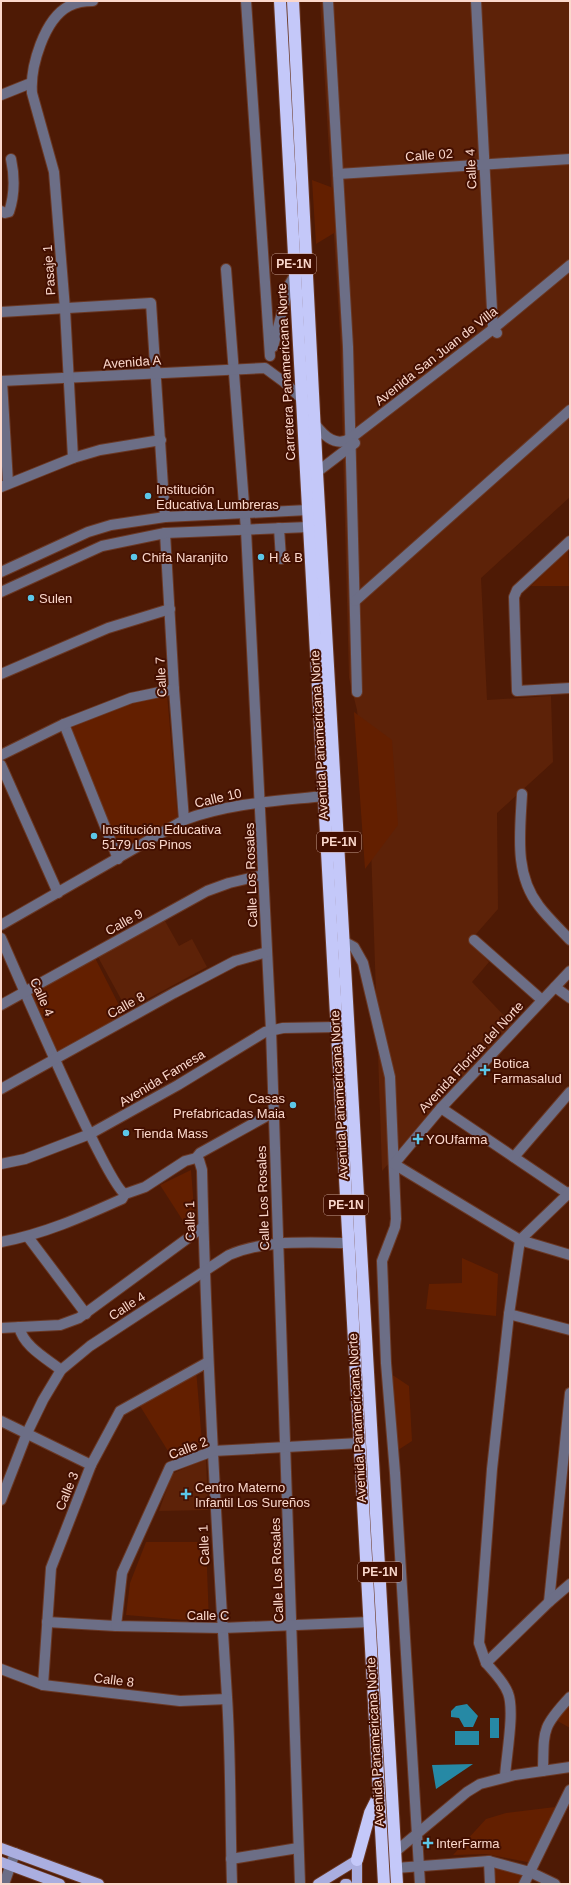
<svg xmlns="http://www.w3.org/2000/svg" width="571" height="1885" viewBox="0 0 571 1885" font-family="Arial,sans-serif">
  <style>
    .built { fill: #5d2208 }
    .green { fill: #631f00 }
    .water { fill: #2689a5 }
    .lines { fill: none; stroke-linecap: round; stroke-linejoin: round }
    .minor-casing { stroke: #6a3825; stroke-width: 12 }
    .major-casing { stroke: #6a3825; stroke-width: 12 }
    .highway-casing { stroke: #6a3825; stroke-width: 14 }
    .minor { stroke: #6c6e86; stroke-width: 10 }
    .major { stroke: #aaaee0; stroke-width: 10 }
    .highway { stroke: #c4c8f9; stroke-width: 12 }
    .poi-dot { fill: #5cc7e8; stroke: #430f00; stroke-width: 1.5 }
    .labels { text-anchor: middle; dominant-baseline: central; stroke-width: 4; stroke-linejoin: round; paint-order: stroke }
    .shield { fill: #430f00; stroke: #c49c8f; stroke-width: 1 }
    .shield-label { font-size: 12px; font-weight: bold; fill: #fbd8cc }
    .street-label { font-size: 13px; fill: #fbd8cc; stroke: #430f00 }
    .poi-label { font-size: 13px; fill: #fbd8cc; stroke: #430f00; text-anchor: start }
  </style>
  <rect width="100%" height="100%" fill="#4e1a05"/>
  <g class="built">
    <polygon points="320,1 570,1 570,497 481,578 487,700 551,696 553,762 497,813 498,909 470,941 489,962 472,982 513,1025 382,1171 371,847 357,710 349,678 340,336"/>
    <polygon points="165,921 179,946 192,939 207,967 127,1010 98,957"/>
    <polygon points="206,1458 208,1510 159,1511 171,1477 174,1473"/>
  </g>
  <g class="green">
    <polygon points="312,180 336,189 339,230 316,244"/>
    <polygon points="568,550 569,586 531,586"/>
    <polygon points="167,694 178,821 119,851 68,727 132,703"/>
    <polygon points="354,712 392,740 398,825 365,869"/>
    <polygon points="93,954 126,1019 56,1059 25,992"/>
    <polygon points="191,1170 195,1221 187,1227 160,1185"/>
    <polygon points="462,1258 498,1274 496,1316 426,1309 429,1284 462,1283"/>
    <polygon points="196,1369 202,1442 173,1459 140,1406"/>
    <polygon points="388,1372 409,1386 412,1441 395,1452"/>
    <polygon points="146,1542 206,1542 209,1622 126,1615 130,1583"/>
    <polygon points="570,1703 570,1728 554,1719"/>
    <polygon points="555,1807 532,1863 486,1854 453,1855 486,1819 506,1813"/>
    <polygon points="497,1868 524,1873 521,1884 495,1884 494,1869"/>
  </g>
  <g class="water">
    <polygon points="467,1704 478,1716 473,1727 464,1727 459,1718 451,1717 451,1711 456,1706"/>
    <rect x="490" y="1718" width="9" height="20"/>
    <rect x="455" y="1731" width="24" height="14"/>
    <polygon points="473,1764 436,1789 432,1765"/>
  </g>
  <g class="lines">
    <defs>
      <g id="minor">
        <polyline points="246,1 270,356"/>
        <polyline points="328,1 348,347 357,692"/>
        <polyline points="476,1 493,329 497,333"/>
        <polyline points="1,95 31,83"/>
        <polyline points="338,174 570,159"/>
        <path d="M1,211l4,2 4,-1c6,-18 6,-34 2,-53"/>
        <polyline points="226,269 246,530 271,1030 300,1884"/>
        <polyline points="1,312 151,303 165,517"/>
        <polyline points="273,347 289,285 295,275"/>
        <polyline points="1,381 265,368 284,382 302,399"/>
        <polyline points="2,381 8,483"/>
        <path d="M315,424c9,12 21,24 36,14l142,-109 77,-64"/>
        <path d="M73,458l-8,-149 -11,-137 -22,-79c-2,-26 12,-74 37,-87 8,-4 16,-5 24,-5"/>
        <polyline points="317,472 355,443"/>
        <polyline points="1,487 73,458 100,450 161,440"/>
        <polyline points="279,528 281,559"/>
        <polyline points="165,533 174,689 184,820"/>
        <polyline points="570,541 517,590 514,597 517,691 570,688"/>
        <polyline points="1,572 88,532 111,525 165,517 308,510"/>
        <polyline points="1,592 102,546 165,533 309,527"/>
        <polyline points="355,601 570,410"/>
        <polyline points="1,674 108,628 170,609"/>
        <polyline points="64,724 118,859"/>
        <polyline points="1,755 64,724 131,698 174,689"/>
        <polyline points="1,765 58,893"/>
        <path d="M522,794c-2,39 -8,80 17,112 9,12 21,23 31,34"/>
        <path d="M1,925l183,-105c45,-17 93,-19 140,-24"/>
        <path d="M1,938c15,33 106,247 124,256"/>
        <polyline points="474,940 542,1000"/>
        <polyline points="345,942 354,947 363,963 390,1077 396,1219 395,1227 382,1261 386,1363 395,1473 420,1884"/>
        <polyline points="570,971 441,1108 394,1164 520,1240 570,1255"/>
        <polyline points="555,987 570,998"/>
        <polyline points="1,1005 207,891 229,883 263,875"/>
        <polyline points="1,1089 174,993 235,961 267,952"/>
        <polyline points="441,1108 570,1195"/>
        <polyline points="514,1157 570,1092"/>
        <path d="M196,1158l3,2 3,10c4,176 14,352 25,527 4,62 3,125 5,187"/>
        <polyline points="1,1164 25,1159 90,1134 178,1085 265,1032 283,1028 337,1027"/>
        <polyline points="28,1237 86,1314"/>
        <path d="M1,1242c43,-8 81,-25 121,-43l3,-5 20,-7 40,-26 11,-3 4,-5 74,-41"/>
        <polyline points="509,1314 570,1330"/>
        <path d="M19,1327c5,20 27,31 42,43"/>
        <polyline points="1,1328 60,1325 79,1318 203,1227"/>
        <polyline points="1,1421 91,1465"/>
        <path d="M1,1500l26,-67 16,-33 18,-30 29,-24 139,-91c37,-16 80,-12 119,-12"/>
        <polyline points="549,1602 570,1393"/>
        <polyline points="47,1622 116,1626 222,1628 370,1622"/>
        <polyline points="116,1626 122,1573 170,1467 213,1451 360,1443"/>
        <polyline points="486,1663 479,1643 492,1469 509,1314 520,1240 570,1192"/>
        <polyline points="1,1669 43,1685 180,1701 227,1699"/>
        <polyline points="43,1685 51,1568 91,1465 120,1411 208,1362"/>
        <path d="M543,1771c1,-41 -2,-43 27,-74"/>
        <path d="M505,1777c1,-20 10,-66 3,-84 -4,-11 -14,-21 -22,-30l63,-61 21,-18"/>
        <polyline points="395,1852 467,1792 480,1784 515,1775 570,1767"/>
        <polyline points="231,1859 298,1848"/>
        <polyline points="489,1861 490,1884"/>
        <polyline points="396,1868 489,1861 530,1872 555,1884"/>
        <polyline points="4,1884 15,1853"/>
        <polyline points="524,1884 570,1790"/>
      </g>
      <g id="major">
        <polyline points="1,1848 99,1884"/>
        <polyline points="1,1862 60,1884"/>
        <polyline points="318,1884 357,1860 357,1884"/>
        <polyline points="345,1884 347,1884"/>
      </g>
      <g id="highway">
        <polyline points="280,1 384,1884"/>
        <polyline points="293,1 317,472 397,1884"/>
        <polyline points="357,1860 370,1813 379,1795"/>
      </g>
    </defs>
    <use href="#minor" class="minor-casing"/>
    <use href="#major" class="major-casing"/>
    <use href="#highway" class="highway-casing"/>
    <use href="#minor" class="minor"/>
    <use href="#major" class="major"/>
    <use href="#highway" class="highway"/>
  </g>
  <g class="poi-dot">
    <circle cx="148" cy="496" r="4"/>
    <circle cx="134" cy="557" r="4"/>
    <circle cx="261" cy="557" r="4"/>
    <circle cx="31" cy="598" r="4"/>
    <circle cx="94" cy="836" r="4"/>
    <path d="M483 1064h4v4h4v4h-4v4h-4v-4h-4v-4h4z"/>
    <circle cx="293" cy="1105" r="4"/>
    <circle cx="126" cy="1133" r="4"/>
    <path d="M416 1133h4v4h4v4h-4v4h-4v-4h-4v-4h4z"/>
    <path d="M184 1488h4v4h4v4h-4v4h-4v-4h-4v-4h4z"/>
    <path d="M426 1837h4v4h4v4h-4v4h-4v-4h-4v-4h4z"/>
  </g>
  <g class="labels">
    <g class="shield">
      <rect x="272" y="254" width="44" height="20" rx="3"/>
      <rect x="317" y="832" width="44" height="20" rx="3"/>
      <rect x="324" y="1195" width="44" height="20" rx="3"/>
      <rect x="358" y="1562" width="44" height="20" rx="3"/>
    </g>
    <g class="shield-label">
      <text x="294" y="264">PE-1N</text>
      <text x="339" y="842">PE-1N</text>
      <text x="346" y="1205">PE-1N</text>
      <text x="380" y="1572">PE-1N</text>
    </g>
    <g class="street-label">
      <text transform="translate(429 155) rotate(-4)">Calle 02</text>
      <text transform="translate(471 169) rotate(-93)">Calle 4</text>
      <text transform="translate(49 270) rotate(-94)">Pasaje 1</text>
      <text transform="translate(436 356) rotate(-38)">Avenida San Juan de Villa</text>
      <text transform="translate(132 362) rotate(-4)">Avenida A</text>
      <text transform="translate(286 372) rotate(-93)">Carretera Panamericana Norte</text>
      <text transform="translate(161 677) rotate(-93)">Calle 7</text>
      <text transform="translate(319 735) rotate(-93)">Avenida Panamericana Norte</text>
      <text transform="translate(218 798) rotate(-13)">Calle 10</text>
      <text transform="translate(251 875) rotate(-92)">Calle Los Rosales</text>
      <text transform="translate(124 922) rotate(-29)">Calle 9</text>
      <text transform="translate(42 997) rotate(66)">Calle 4</text>
      <text transform="translate(126 1005) rotate(-29)">Calle 8</text>
      <text transform="translate(471 1057) rotate(-47)">Avenida Florida del Norte</text>
      <text transform="translate(162 1078) rotate(-31)">Avenida Famesa</text>
      <text transform="translate(339 1095) rotate(-93)">Avenida Panamericana Norte</text>
      <text transform="translate(263 1198) rotate(-92)">Calle Los Rosales</text>
      <text transform="translate(190 1221) rotate(-91)">Calle 1</text>
      <text transform="translate(127 1306) rotate(-33)">Calle 4</text>
      <text transform="translate(357 1418) rotate(-93)">Avenida Panamericana Norte</text>
      <text transform="translate(188 1448) rotate(-21)">Calle 2</text>
      <text transform="translate(67 1491) rotate(-68)">Calle 3</text>
      <text transform="translate(204 1545) rotate(-93)">Calle 1</text>
      <text transform="translate(277 1570) rotate(-92)">Calle Los Rosales</text>
      <text x="208" y="1615">Calle C</text>
      <text transform="translate(114 1680) rotate(7)">Calle 8</text>
      <text transform="translate(375 1742) rotate(-93)">Avenida Panamericana Norte</text>
    </g>
    <g class="poi-label">
      <text x="156" y="489">Institución<tspan x="156" dy="15">Educativa Lumbreras</tspan></text>
      <text x="142" y="557">Chifa Naranjito</text>
      <text x="269" y="557">H &amp; B</text>
      <text x="39" y="598">Sulen</text>
      <text x="102" y="829">Institución Educativa<tspan x="102" dy="15">5179 Los Pinos</tspan></text>
      <text x="493" y="1063">Botica<tspan x="493" dy="15">Farmasalud</tspan></text>
      <text x="285" y="1098" text-anchor="end">Casas<tspan x="285" dy="15">Prefabricadas Maia</tspan></text>
      <text x="134" y="1133">Tienda Mass</text>
      <text x="426" y="1139">YOUfarma</text>
      <text x="195" y="1487">Centro Materno<tspan x="195" dy="15">Infantil Los Sureños</tspan></text>
      <text x="436" y="1843">InterFarma</text>
    </g>
  </g>
  <rect width="571" height="1885" fill="none" stroke="#fbd8cc" stroke-width="4"/>
</svg>
